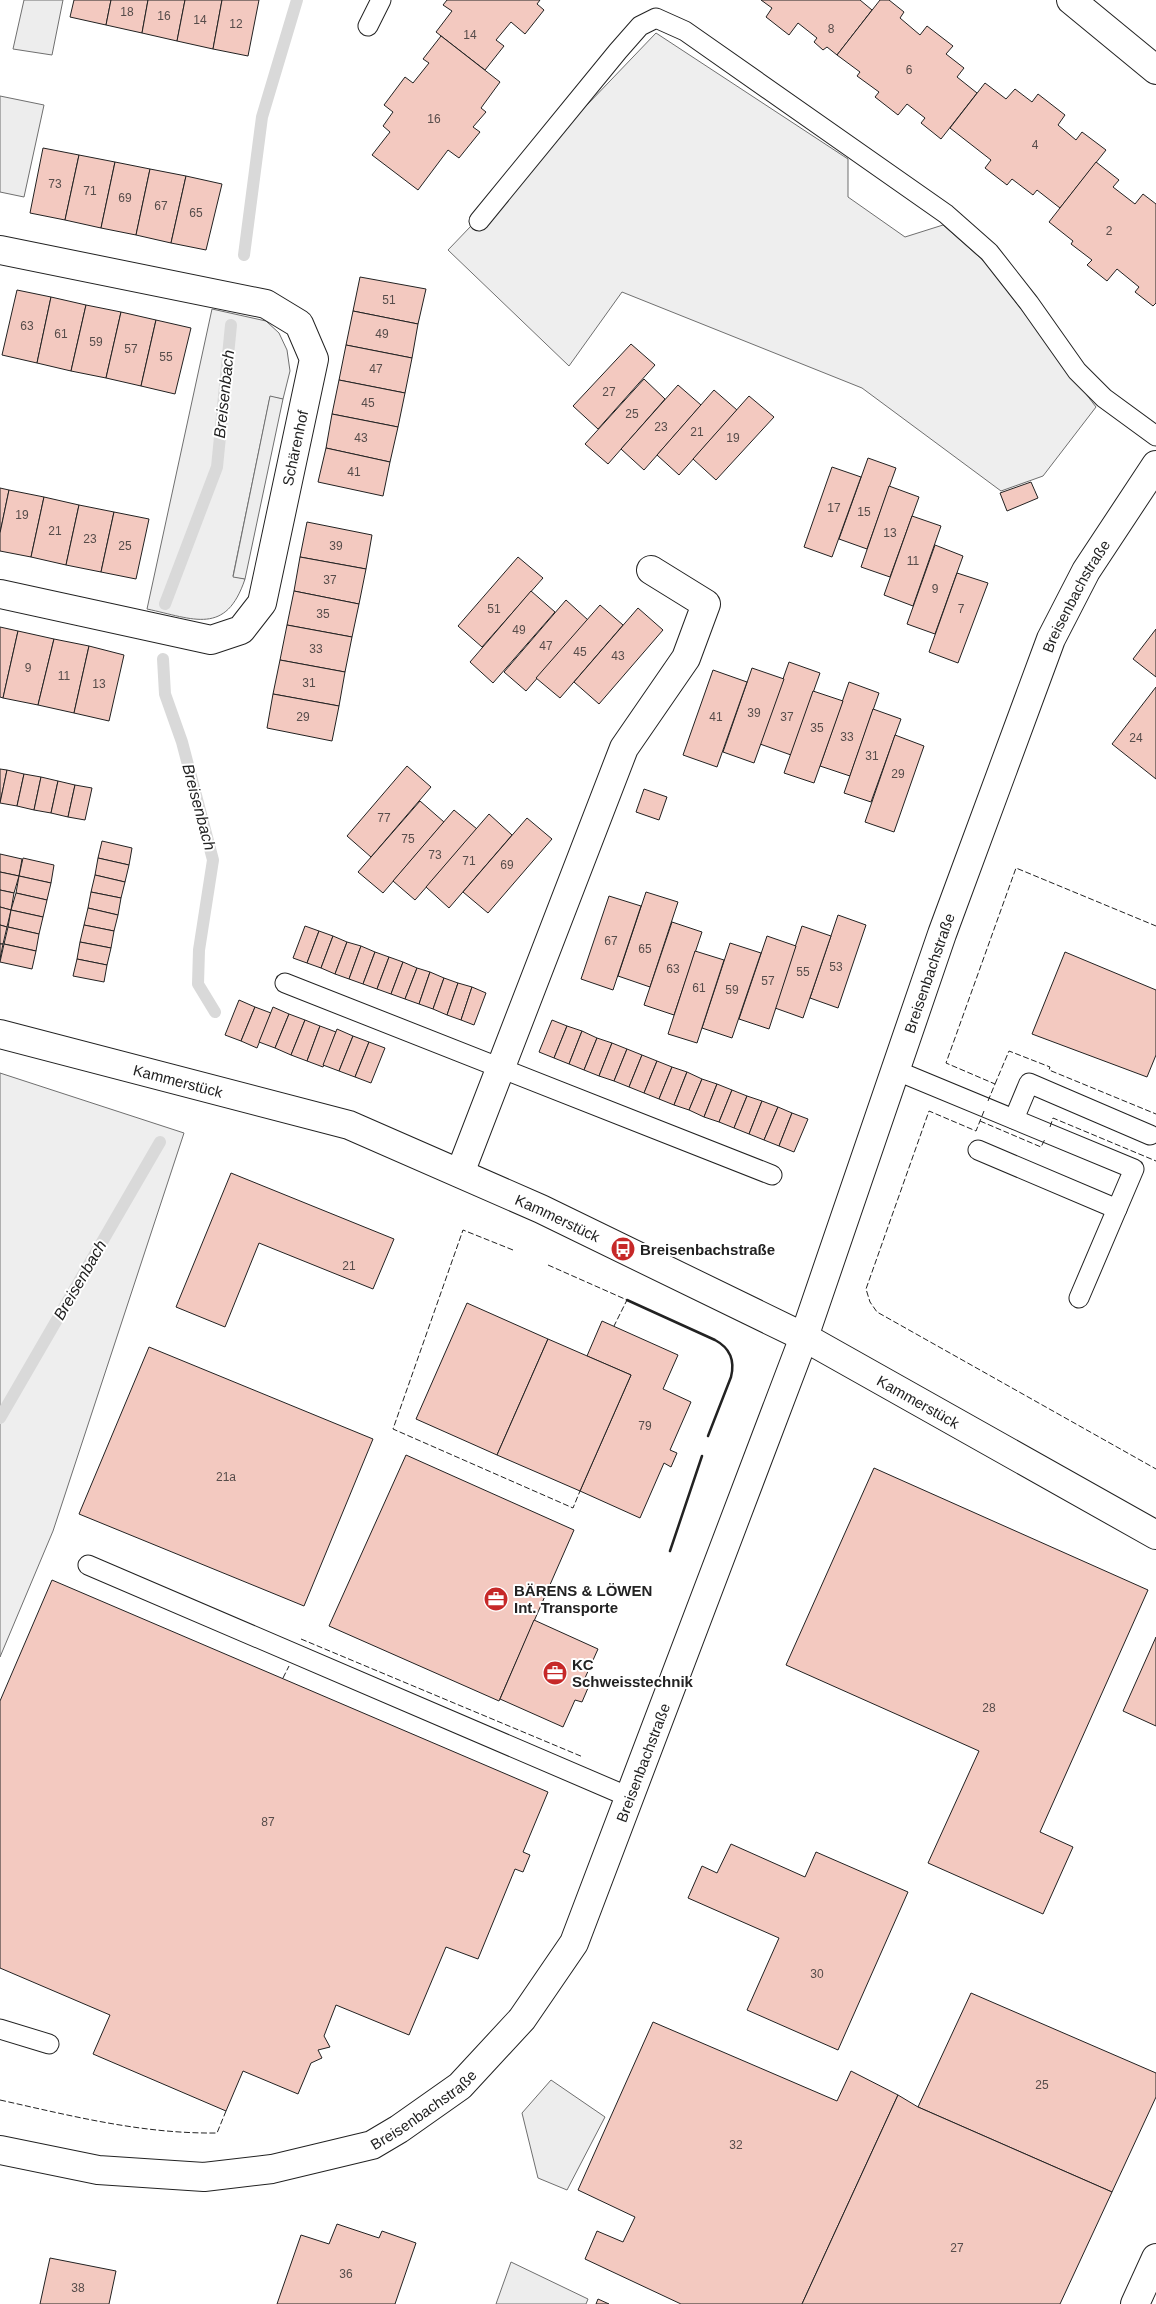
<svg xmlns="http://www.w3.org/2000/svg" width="1156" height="2304" viewBox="0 0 1156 2304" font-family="Helvetica,sans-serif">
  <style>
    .green { fill: #eee; stroke: #6f6f6f }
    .parking { fill: #ededed; stroke: #6f6f6f }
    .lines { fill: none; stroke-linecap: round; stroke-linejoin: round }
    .stream { stroke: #d9d9d9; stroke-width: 12 }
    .building { fill: #f3c9c0; stroke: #222 }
    .lane-casing { stroke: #222; stroke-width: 21 }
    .street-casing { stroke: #222; stroke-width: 30 }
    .lane { stroke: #fff; stroke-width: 19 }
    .street { stroke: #fff; stroke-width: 28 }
    .fence { stroke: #222; stroke-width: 1; stroke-dasharray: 6 2.5; stroke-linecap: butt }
    .wall { stroke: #222; stroke-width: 2.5 }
    .labels { text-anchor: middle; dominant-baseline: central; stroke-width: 4; stroke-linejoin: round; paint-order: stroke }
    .number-label { font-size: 12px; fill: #564c4a }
    .street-label { font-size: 15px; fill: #222; stroke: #fff }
    .poi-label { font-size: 15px; font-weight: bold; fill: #222; stroke: #fff; text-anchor: start }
    .water-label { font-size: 16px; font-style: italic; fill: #222; stroke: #fff }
  </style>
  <rect width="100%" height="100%" fill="#fff"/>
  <g class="green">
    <polygon points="656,33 848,159 848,197 905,237 943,225 986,263 1096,407 1043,476 1001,491 862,388 622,292 569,366 448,250"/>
    <path d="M212,309l54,12 13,12 8,17 3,21 -7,28 -13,-2 -37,179 12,3c-19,57 -51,40 -98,30z"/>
    <polygon points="0,1073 184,1133 53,1531 0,1657"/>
  </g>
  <g class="parking">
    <polygon points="24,0 63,0 52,55 13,49"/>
    <polygon points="0,96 44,105 24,197 0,192"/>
    <polygon points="270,396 283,399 245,579 233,577"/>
    <polygon points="551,2080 605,2117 567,2190 538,2178 522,2113"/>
    <polygon points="511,2262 588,2299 586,2304 496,2304"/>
  </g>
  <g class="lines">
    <g class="stream">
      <polyline points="244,255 262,117 297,0"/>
      <polyline points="165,604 217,467 231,325"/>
      <polyline points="163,659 165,694 182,742 213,860 199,950 198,984 215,1012"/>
      <polyline points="0,1418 160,1142"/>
    </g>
  </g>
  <g class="building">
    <polygon points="74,0 111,0 106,25 70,17"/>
    <polygon points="111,0 148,0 142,33 106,25"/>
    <polygon points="148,0 185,0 177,41 142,33"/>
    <polygon points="185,0 222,0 213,49 177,41"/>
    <polygon points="222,0 259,0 248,56 213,49"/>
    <polygon points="447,0 540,0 537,4 544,10 525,34 511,22 496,40 504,46 485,70 436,32 452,11 443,5"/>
    <polygon points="761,0 860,0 872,10 837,55 827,47 823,50 814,42 817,38 798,23 789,35 766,17 772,8"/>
    <polygon points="880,0 889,0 904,12 900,18 920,35 927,26 953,46 946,54 964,68 957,77 977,93 941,139 921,123 925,118 907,104 898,115 875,97 879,92 857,76 860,72 837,55"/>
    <polygon points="441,36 500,82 481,108 486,112 473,127 480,132 459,158 448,150 418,190 372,155 390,132 383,126 393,112 384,105 405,77 413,83 429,63 423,59"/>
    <polygon points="985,83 1006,99 1015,89 1032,102 1038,94 1065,115 1058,125 1076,140 1082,132 1106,150 1060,208 1037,190 1033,195 1012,179 1007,185 985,168 991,160 950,128"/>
    <polygon points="43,148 79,155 65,220 30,213"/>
    <polygon points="79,155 115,162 101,228 65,220"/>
    <polygon points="115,162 150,169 136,235 101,228"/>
    <polygon points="1096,162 1119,180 1113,187 1135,204 1143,194 1156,204 1156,303 1153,306 1135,292 1139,287 1117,269 1107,281 1087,265 1092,260 1071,244 1073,241 1049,222"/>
    <polygon points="150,169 186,176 171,243 136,235"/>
    <polygon points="186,176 222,184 206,250 171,243"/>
    <polygon points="360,277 426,289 418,324 353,311"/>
    <polygon points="17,290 51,297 37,363 2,355"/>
    <polygon points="51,297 86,305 71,371 37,363"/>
    <polygon points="86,305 121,312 106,378 71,371"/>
    <polygon points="353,311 418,324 412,358 346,345"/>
    <polygon points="121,312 156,320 141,386 106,378"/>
    <polygon points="156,320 191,328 175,394 141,386"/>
    <polygon points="631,344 655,365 598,429 573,406"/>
    <polygon points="346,345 412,358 405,393 339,380"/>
    <polygon points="644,379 665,399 608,464 585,444"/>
    <polygon points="339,380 405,393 398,427 332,414"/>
    <polygon points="678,385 701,405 644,470 621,449"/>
    <polygon points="714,390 737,410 679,475 657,455"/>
    <polygon points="749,396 774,417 716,480 693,459"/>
    <polygon points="332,414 398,427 390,462 326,448"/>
    <polygon points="326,448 390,462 383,496 318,482"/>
    <polygon points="868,458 896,468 867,549 839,539"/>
    <polygon points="832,467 861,477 832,557 804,547"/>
    <polygon points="1031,482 1038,498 1007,511 1000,493"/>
    <polygon points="889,486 919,497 890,577 861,567"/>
    <polygon points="0,488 9,490 0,533"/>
    <polygon points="9,490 44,497 31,557 0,551 0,533"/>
    <polygon points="44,497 79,505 66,565 31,557"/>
    <polygon points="79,505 114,512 101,572 66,565"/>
    <polygon points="114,512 149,519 136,579 101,572"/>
    <polygon points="912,516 941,526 913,606 884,595"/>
    <polygon points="307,522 372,535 366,569 300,557"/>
    <polygon points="935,545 963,556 935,634 907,624"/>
    <polygon points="300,557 366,569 359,604 294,591"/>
    <polygon points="518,557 543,578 482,647 458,626"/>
    <polygon points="957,573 988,583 958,663 929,652"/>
    <polygon points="294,591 359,604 352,637 287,625"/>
    <polygon points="531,591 555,612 493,683 470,662"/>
    <polygon points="566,600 588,620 526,691 504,672"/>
    <polygon points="600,605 623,625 560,698 536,678"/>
    <polygon points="638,608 663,630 599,704 574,682"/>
    <polygon points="287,625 352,637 345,672 280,660"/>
    <polygon points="0,627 18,631 3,698 0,697"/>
    <polygon points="1156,629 1156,677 1133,659"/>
    <polygon points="18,631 54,639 38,705 3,698"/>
    <polygon points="54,639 89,646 74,713 38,705"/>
    <polygon points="89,646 124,655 109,721 74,713"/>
    <polygon points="280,660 345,672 339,706 273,694"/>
    <polygon points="789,662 820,673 791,755 760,744"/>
    <polygon points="752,668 784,679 754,763 723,752"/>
    <polygon points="713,670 747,682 717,767 683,755"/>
    <polygon points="849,682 879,693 850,776 820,766"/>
    <polygon points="1156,687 1156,779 1112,744"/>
    <polygon points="813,691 843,701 814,783 784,773"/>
    <polygon points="273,694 339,706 332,741 267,728"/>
    <polygon points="873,709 901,719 871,802 844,793"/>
    <polygon points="895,735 924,746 894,832 865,822"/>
    <polygon points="407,766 431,787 371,857 347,836"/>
    <polygon points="0,769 7,770 0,803"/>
    <polygon points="7,770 24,774 17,806 0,803"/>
    <polygon points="24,774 41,777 34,810 17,806"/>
    <polygon points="41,777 58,781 51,813 34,810"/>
    <polygon points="58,781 75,785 68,817 51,813"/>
    <polygon points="75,785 92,788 85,820 68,817"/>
    <polygon points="644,789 667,797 659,820 636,812"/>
    <polygon points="420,801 444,822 383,893 358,872"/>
    <polygon points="454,810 477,829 415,900 393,881"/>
    <polygon points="489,814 512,835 449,908 426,887"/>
    <polygon points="527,818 552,839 488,913 463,892"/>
    <polygon points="102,841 132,848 129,865 98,858"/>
    <polygon points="0,854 22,859 19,876 0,872"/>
    <polygon points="23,858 54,865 51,883 19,876"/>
    <polygon points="98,858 129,865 125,882 95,875"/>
    <polygon points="0,872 19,876 14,893 0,890"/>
    <polygon points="95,875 125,882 121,898 91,892"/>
    <polygon points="19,876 51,883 47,900 16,893"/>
    <polygon points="0,890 14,893 11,910 0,907"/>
    <polygon points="91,892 121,898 118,915 88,908"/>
    <polygon points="646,892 678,902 650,987 618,976"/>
    <polygon points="16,893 47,900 43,917 11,910"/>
    <polygon points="609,896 641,906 613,990 581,979"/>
    <polygon points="0,907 11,910 7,927 0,925"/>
    <polygon points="88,908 118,915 114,931 84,925"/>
    <polygon points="11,910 43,917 39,934 8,927"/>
    <polygon points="838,915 866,925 838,1008 810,998"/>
    <polygon points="672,922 702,932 674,1015 644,1005"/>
    <polygon points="0,925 7,927 3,944 0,944"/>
    <polygon points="84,925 114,931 111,948 80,942"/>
    <polygon points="305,926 319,931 307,963 293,958"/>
    <polygon points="802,926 831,936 803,1018 775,1008"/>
    <polygon points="8,927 39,934 36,951 4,944"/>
    <polygon points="319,931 333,936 321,968 307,963"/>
    <polygon points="333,936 347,942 335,974 321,968"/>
    <polygon points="767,936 796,946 769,1029 739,1019"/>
    <polygon points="80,942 111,948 107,965 77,959"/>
    <polygon points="347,942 361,946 349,979 335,974"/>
    <polygon points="730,943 761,953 732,1038 702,1028"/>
    <polygon points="0,944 3,944 0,959"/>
    <polygon points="4,944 36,951 32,969 0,962"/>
    <polygon points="361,946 375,952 363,984 349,979"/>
    <polygon points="695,951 724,960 697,1043 668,1034"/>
    <polygon points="375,952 389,957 377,989 363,984"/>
    <polygon points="1065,952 1156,990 1156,1055 1147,1077 1032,1034"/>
    <polygon points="389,957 403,962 391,994 377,989"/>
    <polygon points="77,959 107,965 104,982 73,976"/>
    <polygon points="403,962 417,968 405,999 391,994"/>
    <polygon points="417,968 430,972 419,1004 405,999"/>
    <polygon points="430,972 444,978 433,1009 419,1004"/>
    <polygon points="444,978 458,983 447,1015 433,1009"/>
    <polygon points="458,983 472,987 461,1020 447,1015"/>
    <polygon points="472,987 486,993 474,1025 461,1020"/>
    <polygon points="239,1000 255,1007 241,1041 225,1035"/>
    <polygon points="255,1007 271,1013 257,1048 241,1041"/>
    <polygon points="273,1007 289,1014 275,1048 259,1042"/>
    <polygon points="289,1014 305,1020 291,1055 275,1048"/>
    <polygon points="305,1020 320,1026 307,1061 291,1055"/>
    <polygon points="552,1020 567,1026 554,1058 539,1052"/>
    <polygon points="320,1026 336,1032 323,1067 307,1061"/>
    <polygon points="567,1026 582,1031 569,1064 554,1058"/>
    <polygon points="337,1029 353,1036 339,1071 323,1065"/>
    <polygon points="582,1031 597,1038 584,1070 569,1064"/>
    <polygon points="353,1036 369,1042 355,1077 339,1071"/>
    <polygon points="597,1038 612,1043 599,1076 584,1070"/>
    <polygon points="369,1042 385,1048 371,1083 355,1077"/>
    <polygon points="612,1043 627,1049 614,1081 599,1076"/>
    <polygon points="627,1049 642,1055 629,1087 614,1081"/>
    <polygon points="642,1055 657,1061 644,1093 629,1087"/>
    <polygon points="657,1061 672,1067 659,1099 644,1093"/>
    <polygon points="672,1067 687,1072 674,1105 659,1099"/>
    <polygon points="687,1072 702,1079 689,1110 674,1105"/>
    <polygon points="702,1079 717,1084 704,1117 689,1110"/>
    <polygon points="717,1084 732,1090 719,1122 704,1117"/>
    <polygon points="732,1090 747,1096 734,1128 719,1122"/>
    <polygon points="747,1096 762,1101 749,1134 734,1128"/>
    <polygon points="762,1101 778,1107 764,1140 749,1134"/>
    <polygon points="778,1107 792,1113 779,1146 764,1140"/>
    <polygon points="792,1113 808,1119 794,1152 779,1146"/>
    <polygon points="231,1173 394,1239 373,1289 259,1243 225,1327 176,1307"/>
    <polygon points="467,1303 548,1339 497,1455 416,1419"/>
    <polygon points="602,1321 678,1355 663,1389 691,1402 670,1450 677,1453 671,1467 664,1463 640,1518 580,1491 631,1375 587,1356"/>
    <polygon points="548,1339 631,1375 580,1491 497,1455"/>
    <polygon points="149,1347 373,1439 304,1606 79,1514"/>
    <polygon points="406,1455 574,1530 499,1701 329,1626"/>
    <polygon points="874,1468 1148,1590 1040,1832 1073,1847 1043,1914 928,1863 979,1751 786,1665"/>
    <polygon points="52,1580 548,1792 523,1852 530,1855 523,1872 515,1869 478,1959 446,1947 409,2035 336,2005 324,2036 330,2047 318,2050 322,2058 311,2063 298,2094 243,2071 226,2111 93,2054 110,2015 0,1968 0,1701"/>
    <polygon points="534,1620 598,1649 585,1678 591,1681 582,1702 575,1700 563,1727 500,1699"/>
    <polygon points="1156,1637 1156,1726 1123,1711"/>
    <polygon points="731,1844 805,1877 816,1852 908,1892 838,2050 747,2010 779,1938 688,1898 702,1866 717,1873"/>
    <polygon points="971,1993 1156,2073 1156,2097 1112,2192 918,2107"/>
    <polygon points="653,2022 837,2101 851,2071 898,2095 802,2304 681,2304 585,2259 597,2231 623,2242 635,2217 578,2190"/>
    <polygon points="898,2095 918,2107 1112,2192 1060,2304 802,2304"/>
    <polygon points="337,2224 379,2238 382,2231 416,2243 395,2304 277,2304 301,2235 329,2244"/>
    <polygon points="50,2258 116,2271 109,2304 40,2304"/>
    <polygon points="598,2299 609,2304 596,2304"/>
  </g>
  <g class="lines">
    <defs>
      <g id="lane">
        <polyline points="368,26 381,0"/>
        <polyline points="479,221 618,51 640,26 656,18 685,31 946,214 989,252 1029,303 1077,371 1104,398 1156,436"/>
        <polyline points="285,983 772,1175"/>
        <polyline points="895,1070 1134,1169 1079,1298"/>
        <polyline points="1014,1119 1029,1083 1150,1135"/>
        <polyline points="978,1150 1117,1209"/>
        <polyline points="88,1565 629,1797"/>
        <polyline points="0,2029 49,2044"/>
      </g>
      <g id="street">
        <polyline points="1071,0 1156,70"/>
        <polyline points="0,250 266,304 299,324 314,359 262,603 241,630 211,640 0,594"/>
        <path id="s1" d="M0,1034l349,91 192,84 263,128 352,198"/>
        <polyline points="460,1173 624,748 686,658 706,604 651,570"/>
        <path id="s2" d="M0,2150l98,20 106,7 68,-8 100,-24 27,-16 61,-43 62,-67 52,-76 230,-606 138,-403 109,-295 35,-68 70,-106"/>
        <polyline points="1135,2304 1156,2258"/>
      </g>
    </defs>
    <use href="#lane" class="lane-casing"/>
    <use href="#street" class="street-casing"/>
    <use href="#lane" class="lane"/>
    <use href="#street" class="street"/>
    <g class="fence">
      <polyline points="995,1084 1009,1051 1050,1067 1049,1070 1156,1114"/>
      <polyline points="988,1101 995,1084 946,1063 1016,868 1156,926"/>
      <polyline points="984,1111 976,1131 929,1111 866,1289 870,1302 877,1312 1156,1469"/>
      <polyline points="980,1121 1041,1147 1045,1139"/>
      <polyline points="1050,1127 1053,1118 1156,1161"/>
      <polyline points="513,1250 463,1230 393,1429 573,1508 580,1491"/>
      <polyline points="548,1265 627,1300 614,1326"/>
      <polyline points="301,1639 583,1757"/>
      <polyline points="283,1678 289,1666"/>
      <path d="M0,2100c72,16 142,34 217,33l9,-22"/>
    </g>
    <g class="wall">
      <path d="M627,1300l88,40c15,8 20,21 16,37l-23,59"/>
      <polyline points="670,1551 702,1456"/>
    </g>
  </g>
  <defs>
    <symbol id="bus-disc" viewBox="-11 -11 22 22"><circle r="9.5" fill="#c62828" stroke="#fff"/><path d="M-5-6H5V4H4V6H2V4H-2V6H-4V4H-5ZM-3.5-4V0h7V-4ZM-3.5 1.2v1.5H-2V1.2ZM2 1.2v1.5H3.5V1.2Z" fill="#fff"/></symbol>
    <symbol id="office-disc" viewBox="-11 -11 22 22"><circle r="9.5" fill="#c62828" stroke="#fff"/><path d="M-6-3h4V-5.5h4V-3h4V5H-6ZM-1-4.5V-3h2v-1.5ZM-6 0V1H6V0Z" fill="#fff"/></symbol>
  </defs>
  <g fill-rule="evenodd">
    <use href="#bus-disc" x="609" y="1235" width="28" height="28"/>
    <use href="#office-disc" x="482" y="1585" width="28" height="28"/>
    <use href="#office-disc" x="541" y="1659" width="28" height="28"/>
  </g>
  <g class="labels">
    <g class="number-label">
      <text x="127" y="12">18</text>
      <text x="164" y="16">16</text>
      <text x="200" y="20">14</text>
      <text x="236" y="24">12</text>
      <text x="831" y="29">8</text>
      <text x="470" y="35">14</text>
      <text x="909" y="70">6</text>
      <text x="434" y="119">16</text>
      <text x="1035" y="145">4</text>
      <text x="55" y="184">73</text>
      <text x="90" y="191">71</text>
      <text x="125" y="198">69</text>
      <text x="161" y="206">67</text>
      <text x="196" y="213">65</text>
      <text x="1109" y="231">2</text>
      <text x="389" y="300">51</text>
      <text x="27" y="326">63</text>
      <text x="61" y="334">61</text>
      <text x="382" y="334">49</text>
      <text x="96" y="342">59</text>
      <text x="131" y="349">57</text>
      <text x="166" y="357">55</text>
      <text x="376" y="369">47</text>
      <text x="609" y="392">27</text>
      <text x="368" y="403">45</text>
      <text x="632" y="414">25</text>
      <text x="661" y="427">23</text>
      <text x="697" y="432">21</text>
      <text x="361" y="438">43</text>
      <text x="733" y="438">19</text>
      <text x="354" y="472">41</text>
      <text x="834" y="508">17</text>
      <text x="864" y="512">15</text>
      <text x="22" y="515">19</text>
      <text x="55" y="531">21</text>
      <text x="890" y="533">13</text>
      <text x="90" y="539">23</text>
      <text x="125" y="546">25</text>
      <text x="336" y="546">39</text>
      <text x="913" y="561">11</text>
      <text x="330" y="580">37</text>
      <text x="935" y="589">9</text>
      <text x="494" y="609">51</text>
      <text x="961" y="609">7</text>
      <text x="323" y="614">35</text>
      <text x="519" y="630">49</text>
      <text x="546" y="646">47</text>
      <text x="316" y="649">33</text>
      <text x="580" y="652">45</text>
      <text x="618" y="656">43</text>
      <text x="28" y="668">9</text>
      <text x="64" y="676">11</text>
      <text x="309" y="683">31</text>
      <text x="99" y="684">13</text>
      <text x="754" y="713">39</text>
      <text x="303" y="717">29</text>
      <text x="716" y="717">41</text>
      <text x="787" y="717">37</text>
      <text x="817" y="728">35</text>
      <text x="847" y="737">33</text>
      <text x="1136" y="738">24</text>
      <text x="872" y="756">31</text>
      <text x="898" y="774">29</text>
      <text x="384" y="818">77</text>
      <text x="408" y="839">75</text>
      <text x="435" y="855">73</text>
      <text x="469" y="861">71</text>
      <text x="507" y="865">69</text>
      <text x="611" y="941">67</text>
      <text x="645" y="949">65</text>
      <text x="836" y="967">53</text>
      <text x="673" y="969">63</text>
      <text x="803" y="972">55</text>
      <text x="768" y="981">57</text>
      <text x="699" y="988">61</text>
      <text x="732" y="990">59</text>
      <text x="349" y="1266">21</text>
      <text x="645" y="1426">79</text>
      <text x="226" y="1477">21a</text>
      <text x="989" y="1708">28</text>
      <text x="268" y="1822">87</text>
      <text x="817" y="1974">30</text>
      <text x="1042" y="2085">25</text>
      <text x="736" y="2145">32</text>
      <text x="957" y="2248">27</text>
      <text x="346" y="2274">36</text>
      <text x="78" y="2288">38</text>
    </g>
    <g class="street-label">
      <text transform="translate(295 448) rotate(-78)">Schärenhof</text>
      <text stroke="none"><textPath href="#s2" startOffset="2105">Breisenbachstraße</textPath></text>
      <text stroke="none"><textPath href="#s2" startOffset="1700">Breisenbachstraße</textPath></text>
      <text stroke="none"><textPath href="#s1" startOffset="184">Kammerstück</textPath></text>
      <text stroke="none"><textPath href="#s1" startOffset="589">Kammerstück</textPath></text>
      <text stroke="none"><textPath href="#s1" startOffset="994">Kammerstück</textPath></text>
      <text stroke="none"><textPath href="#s2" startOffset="860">Breisenbachstraße</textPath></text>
      <text stroke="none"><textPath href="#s2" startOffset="440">Breisenbachstraße</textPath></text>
    </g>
    <g class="poi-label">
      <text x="640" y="1249">Breisenbachstraße</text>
      <text x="514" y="1590">BÄRENS &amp; LÖWEN<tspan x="514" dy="17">Int. Transporte</tspan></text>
      <text x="572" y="1664">KC<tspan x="572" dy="17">Schweisstechnik</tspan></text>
    </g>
    <g class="water-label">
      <text transform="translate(224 394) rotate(-84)">Breisenbach</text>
      <text transform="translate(199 807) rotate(75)">Breisenbach</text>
      <text transform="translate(80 1280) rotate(-60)">Breisenbach</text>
    </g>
  </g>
</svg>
